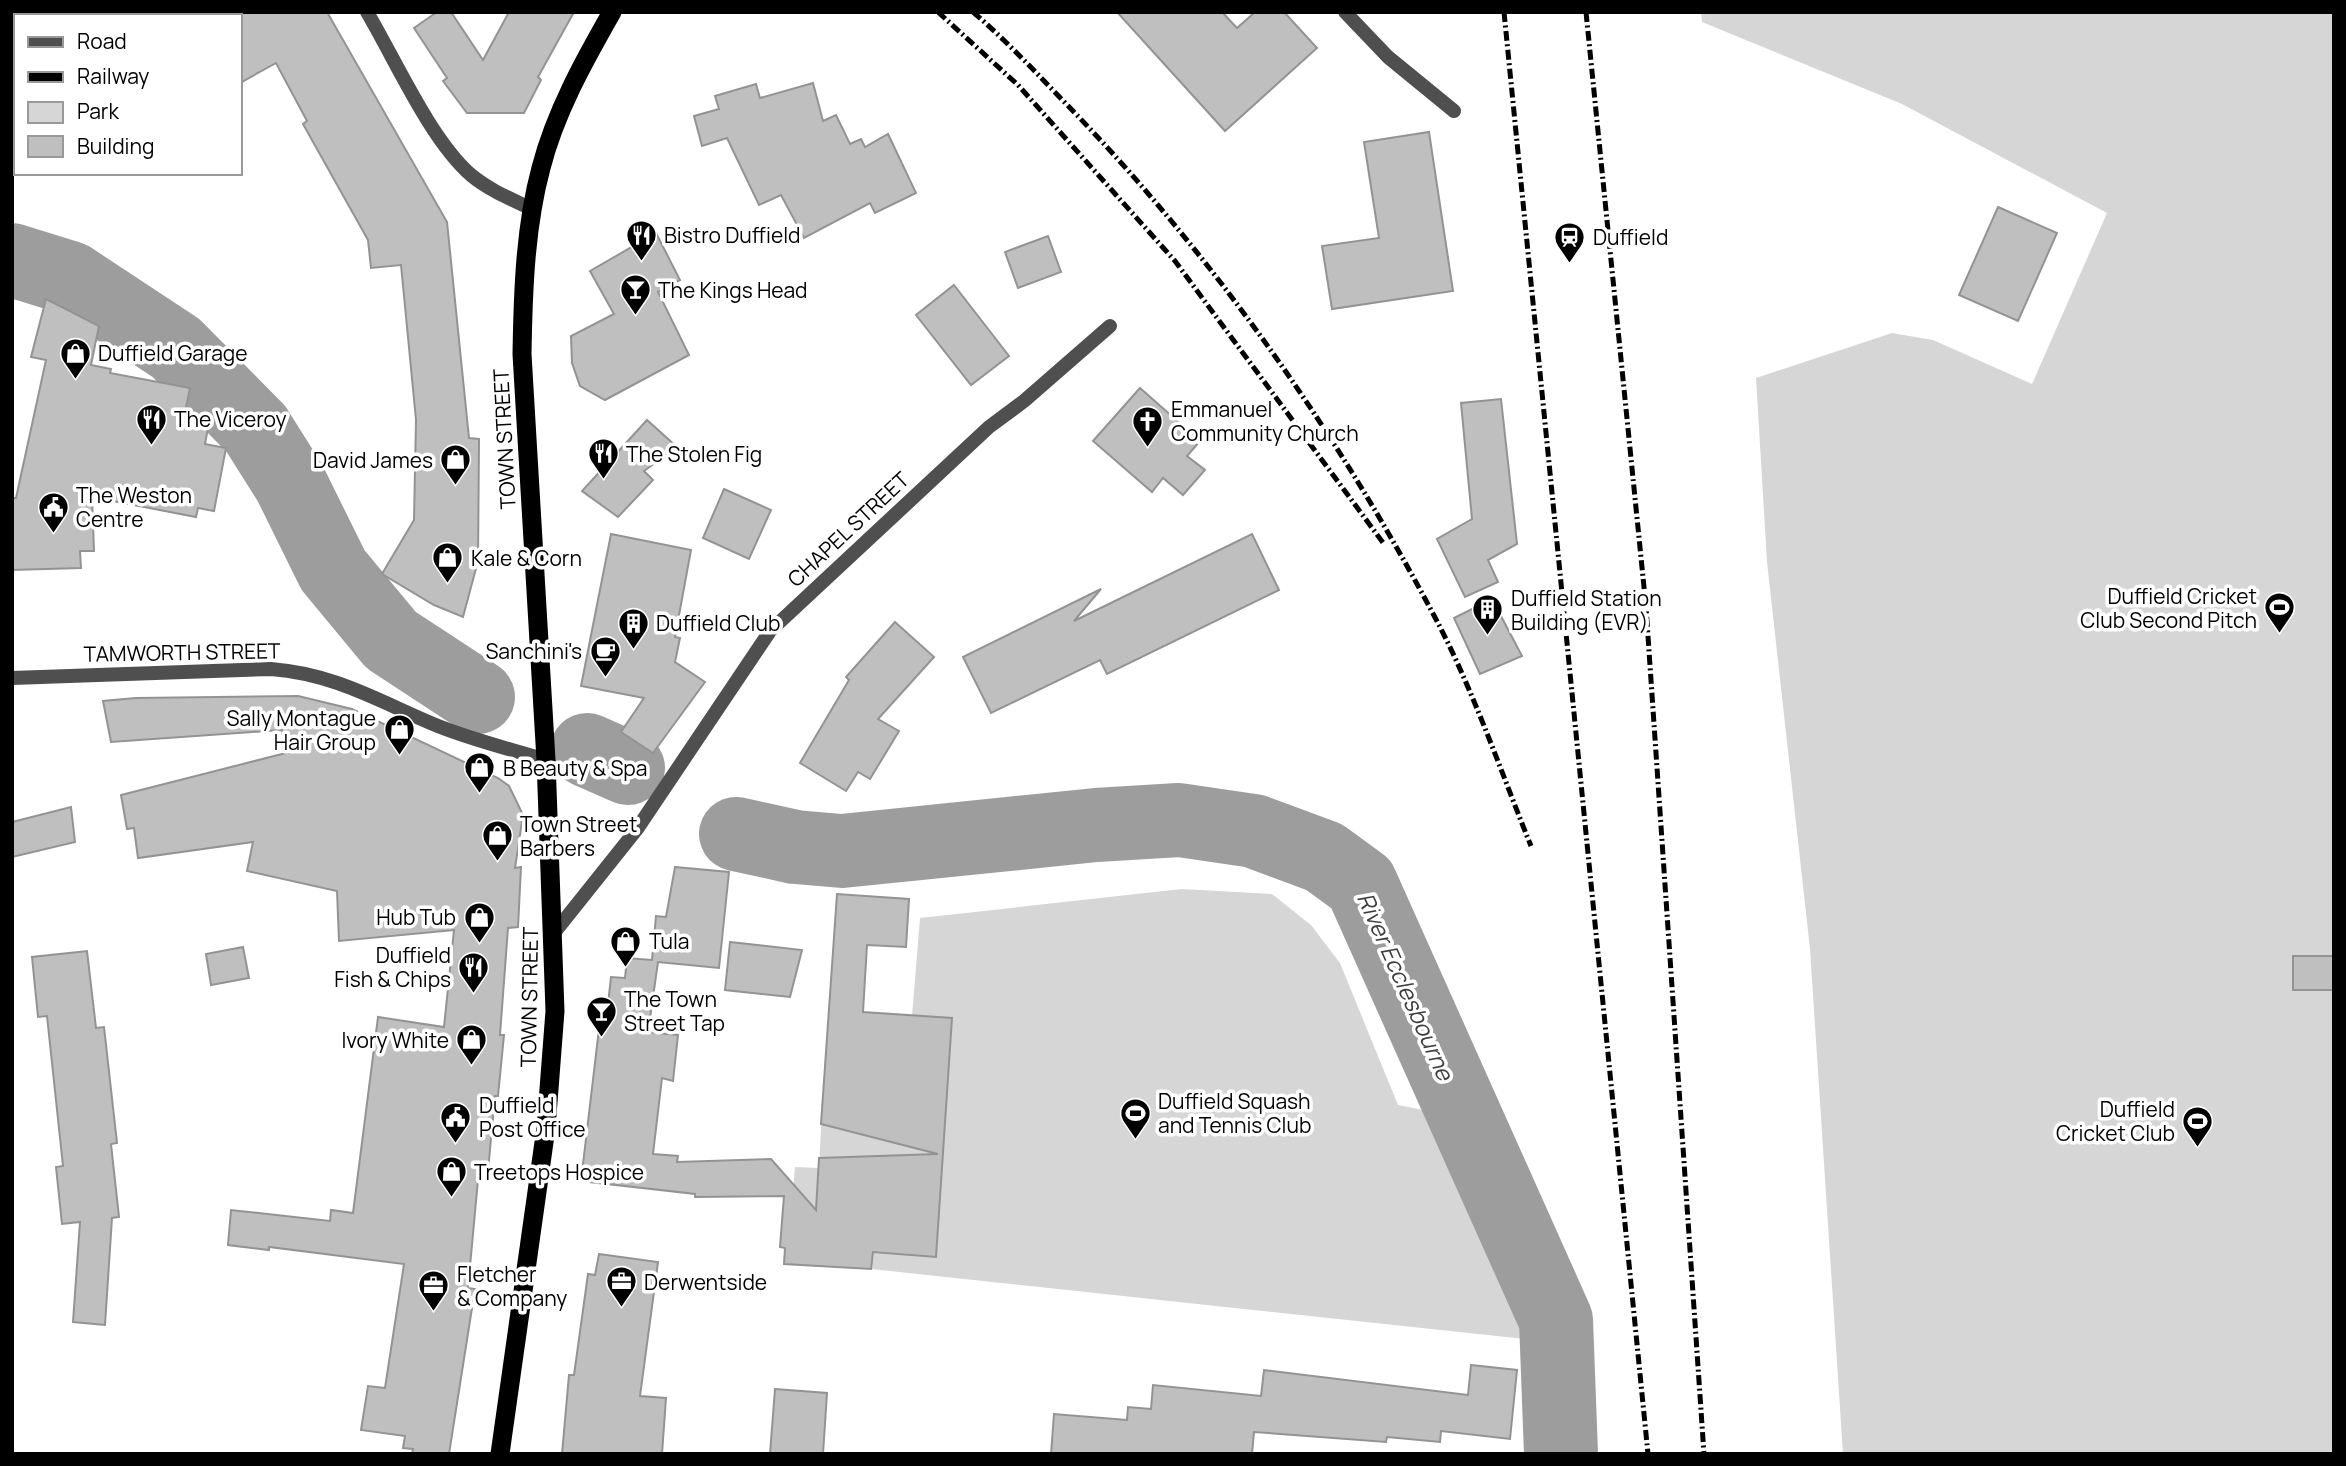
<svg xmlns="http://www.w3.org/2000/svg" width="2346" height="1466" viewBox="0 0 2346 1466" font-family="Manrope,sans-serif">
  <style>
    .green { fill: #d6d6d6 }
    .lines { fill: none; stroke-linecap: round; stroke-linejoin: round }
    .river { stroke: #9d9d9d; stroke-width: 74 }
    .building { fill: #bfbfbf; stroke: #939393; stroke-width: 2 }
    .minor { stroke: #4f4f4f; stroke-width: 14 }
    .tertiary { stroke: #4f4f4f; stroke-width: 14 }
    .trunk { stroke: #000; stroke-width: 19 }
    .rail { stroke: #000; stroke-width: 5; stroke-dasharray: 10 3.5 2 3.5; stroke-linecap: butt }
    .labels { text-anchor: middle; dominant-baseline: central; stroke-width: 7; stroke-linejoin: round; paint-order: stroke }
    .poi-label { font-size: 21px; fill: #000; stroke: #fff; text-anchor: start }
    .street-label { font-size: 21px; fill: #000; stroke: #fff }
    .water-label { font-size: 23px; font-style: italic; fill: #3e3e3e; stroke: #fff }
  </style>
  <rect width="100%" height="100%" fill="#fff"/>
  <g class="green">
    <polygon points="1701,12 2334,12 2334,1454 1843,1454 1810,949 1767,562 1756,378 1892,333 1933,340 2032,384 2107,213 1902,104 1702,22"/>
    <polygon points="1182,889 1272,894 1311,925 1340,963 1398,1105 1439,1113 1525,1339 871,1269 784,1264 785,1248 780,1247 783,1202 792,1202 795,1167 819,1168 822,1109 912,1016 920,918"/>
  </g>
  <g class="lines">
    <g class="river">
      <polyline points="12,260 70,278 176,348 256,429 290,483 333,570 391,640 478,697"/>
      <polyline points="587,750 628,768"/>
      <polyline points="736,834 795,847 842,851 1096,825 1179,820 1254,831 1324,857 1361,884 1556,1320 1561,1454"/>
    </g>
  </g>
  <g class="building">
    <polygon points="240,12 327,12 447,222 469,438 479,439 478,561 463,617 434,605 382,574 414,520 416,420 401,265 371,268 368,240 303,124 307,121 276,63 240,83"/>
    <polygon points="437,12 451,12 483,60 509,12 574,12 538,77 541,80 524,113 467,113 443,81 447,78 414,28"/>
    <polygon points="1117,12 1222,12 1237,28 1255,12 1284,12 1317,48 1225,131"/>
    <polygon points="813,83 823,121 836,115 850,144 861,139 865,147 888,134 916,193 875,213 870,203 804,238 781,195 759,205 727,138 702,146 694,116 719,109 715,96 756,84 760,98"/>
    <polygon points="1429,132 1453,291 1332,309 1322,246 1379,238 1364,142"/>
    <polygon points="1998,207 2057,233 2018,321 1959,295"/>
    <polygon points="656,233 680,280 658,292 689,355 605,400 580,386 572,363 571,336 614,314 590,271"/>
    <polygon points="1048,236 1061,272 1018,288 1005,252"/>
    <polygon points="954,285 1009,356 971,385 916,315"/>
    <polygon points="46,299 99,326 91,365 111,369 110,373 190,388 185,412 210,417 205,444 226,448 214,511 198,508 196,517 92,497 94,551 80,551 81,568 12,570 12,498 16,498 46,360 31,357"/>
    <polygon points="1140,388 1200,441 1187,456 1205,470 1183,495 1163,478 1152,492 1093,441"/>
    <polygon points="1501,399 1517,544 1488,560 1498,582 1465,597 1437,539 1472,519 1461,403"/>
    <polygon points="647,420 677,447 644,471 653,480 618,517 582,491"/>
    <polygon points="724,489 771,510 749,559 703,538"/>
    <polygon points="611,534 691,550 675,637 680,638 675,662 705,682 653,753 621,732 644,698 581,686"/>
    <polygon points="1252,534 1279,590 1107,674 1100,660 991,713 963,657 1101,589 1074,621"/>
    <polygon points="1492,599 1522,656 1480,674 1454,618"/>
    <polygon points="895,622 934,657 878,719 899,731 870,779 858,772 846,791 800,763 849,680 846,677"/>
    <polygon points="298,696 352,709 498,778 509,786 523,815 515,868 521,867 518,927 508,928 500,1035 504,1035 498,1096 495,1096 488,1171 479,1169 468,1288 475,1289 449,1454 412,1454 413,1449 403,1448 405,1436 361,1430 368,1386 385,1388 404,1264 269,1247 269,1250 228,1245 231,1210 330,1221 331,1210 353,1213 378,1017 444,1027 454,930 339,941 337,891 247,871 253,842 138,858 134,828 127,829 121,795 286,753 282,730 111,742 103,701 136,698"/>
    <polygon points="71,807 75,842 12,857 12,822"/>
    <polygon points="675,867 729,872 719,968 658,962 648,1032 678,1035 673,1081 662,1078 653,1154 678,1156 677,1162 771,1159 816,1210 819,1158 938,1154 821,1124 837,894 909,899 906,947 867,945 863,1012 952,1018 936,1257 873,1252 871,1269 784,1264 785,1248 780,1247 784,1196 695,1197 695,1194 581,1181 601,1012 607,1013 611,977 625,978 627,958 652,960 656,916 666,917"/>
    <polygon points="730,942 802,950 790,997 725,990"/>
    <polygon points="243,947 249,978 211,985 206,954"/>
    <polygon points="87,951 96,1028 104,1027 117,1143 111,1144 119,1217 112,1218 105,1325 73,1322 80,1222 62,1224 56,1167 63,1166 47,1016 38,1017 32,957"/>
    <rect x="2293" y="956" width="41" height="34"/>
    <polygon points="599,1254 658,1262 640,1396 666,1398 662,1454 562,1454 569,1375 574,1375 588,1274 595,1275"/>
    <polygon points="1471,1365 1517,1370 1510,1439 1441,1431 1440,1442 1387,1437 1386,1442 1254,1432 1252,1454 1051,1454 1054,1414 1127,1420 1128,1407 1151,1409 1153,1385 1261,1396 1264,1370 1468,1395"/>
    <polygon points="775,1389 827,1393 823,1454 770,1454"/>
  </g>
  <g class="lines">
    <g class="minor">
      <polyline points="1345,12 1388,57 1454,111"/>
      <polyline points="96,16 99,12"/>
      <polyline points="12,113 16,111"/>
      <path d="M12,678l259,-9c65,5 109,33 167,57 35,14 72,23 108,34"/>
      <polyline points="554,933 637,829 770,631 989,427 1024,401 1110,326"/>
    </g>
    <path class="tertiary" d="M367,12c29,49 63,127 104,163 18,15 40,24 61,34"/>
    <path class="trunk" d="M500,1454l46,-326 9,-117 -9,-251 -24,-406c1,-61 3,-127 19,-186 14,-55 43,-107 71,-156"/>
    <g class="rail">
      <polyline points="938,12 1018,85 1175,261 1384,544"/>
      <path d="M973,12c36,31 68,66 101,100 141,147 260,316 356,496 41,75 69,159 101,238"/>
      <polyline points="1504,12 1648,1454"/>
      <polyline points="1586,12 1646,607 1704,1454"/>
    </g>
  </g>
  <defs>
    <symbol id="restaurant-pin" viewBox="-11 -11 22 30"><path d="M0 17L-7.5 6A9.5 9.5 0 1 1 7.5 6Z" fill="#000" stroke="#fff"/><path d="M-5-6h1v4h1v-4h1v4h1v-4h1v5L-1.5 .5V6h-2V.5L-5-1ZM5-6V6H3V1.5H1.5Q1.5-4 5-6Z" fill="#fff"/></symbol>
    <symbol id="station-pin" viewBox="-11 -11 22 30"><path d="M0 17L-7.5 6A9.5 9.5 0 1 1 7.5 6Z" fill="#000" stroke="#fff"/><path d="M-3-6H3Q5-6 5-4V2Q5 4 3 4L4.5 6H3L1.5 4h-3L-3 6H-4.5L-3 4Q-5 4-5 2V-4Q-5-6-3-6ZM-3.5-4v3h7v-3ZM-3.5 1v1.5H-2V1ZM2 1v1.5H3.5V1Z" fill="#fff"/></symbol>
    <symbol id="bar-pin" viewBox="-11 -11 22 30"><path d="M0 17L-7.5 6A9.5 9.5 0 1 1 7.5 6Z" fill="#000" stroke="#fff"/><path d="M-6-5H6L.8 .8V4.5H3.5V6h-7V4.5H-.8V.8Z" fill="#fff"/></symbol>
    <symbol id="shop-pin" viewBox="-11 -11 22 30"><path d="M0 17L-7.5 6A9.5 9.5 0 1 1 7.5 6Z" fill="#000" stroke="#fff"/><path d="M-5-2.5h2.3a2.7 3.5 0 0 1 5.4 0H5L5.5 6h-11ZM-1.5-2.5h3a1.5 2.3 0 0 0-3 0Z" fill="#fff"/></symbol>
    <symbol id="church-pin" viewBox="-11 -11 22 30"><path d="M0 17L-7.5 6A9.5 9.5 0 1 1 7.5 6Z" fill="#000" stroke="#fff"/><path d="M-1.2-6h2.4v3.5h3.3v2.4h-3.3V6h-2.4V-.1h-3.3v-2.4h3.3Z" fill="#fff"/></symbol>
    <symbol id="civic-pin" viewBox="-11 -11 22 30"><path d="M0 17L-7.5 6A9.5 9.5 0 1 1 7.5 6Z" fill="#000" stroke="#fff"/><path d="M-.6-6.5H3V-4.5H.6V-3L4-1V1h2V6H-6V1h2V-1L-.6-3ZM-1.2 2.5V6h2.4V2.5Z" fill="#fff"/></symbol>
    <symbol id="stadium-pin" viewBox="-11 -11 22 30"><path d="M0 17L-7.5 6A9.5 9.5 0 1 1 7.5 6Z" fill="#000" stroke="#fff"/><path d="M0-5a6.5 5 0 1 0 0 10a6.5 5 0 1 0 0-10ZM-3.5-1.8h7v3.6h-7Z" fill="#fff"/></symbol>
    <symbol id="building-pin" viewBox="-11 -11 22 30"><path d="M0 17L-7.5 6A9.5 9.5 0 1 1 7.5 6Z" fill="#000" stroke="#fff"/><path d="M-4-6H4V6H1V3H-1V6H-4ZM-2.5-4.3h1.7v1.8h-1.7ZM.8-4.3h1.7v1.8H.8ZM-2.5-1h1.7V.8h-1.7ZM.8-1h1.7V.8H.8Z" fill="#fff"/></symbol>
    <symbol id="cafe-pin" viewBox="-11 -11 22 30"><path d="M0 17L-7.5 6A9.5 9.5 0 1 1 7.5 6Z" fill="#000" stroke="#fff"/><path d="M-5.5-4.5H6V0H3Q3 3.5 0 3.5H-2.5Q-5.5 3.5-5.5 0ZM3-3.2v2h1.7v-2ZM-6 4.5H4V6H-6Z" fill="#fff"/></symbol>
    <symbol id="office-pin" viewBox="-11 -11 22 30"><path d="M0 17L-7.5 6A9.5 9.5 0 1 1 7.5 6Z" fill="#000" stroke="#fff"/><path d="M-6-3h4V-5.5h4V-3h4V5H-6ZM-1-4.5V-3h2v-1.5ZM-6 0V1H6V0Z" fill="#fff"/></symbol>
  </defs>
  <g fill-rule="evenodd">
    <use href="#restaurant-pin" x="624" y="218" width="35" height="47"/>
    <use href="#station-pin" x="1552" y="220" width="35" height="47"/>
    <use href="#bar-pin" x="618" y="272" width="35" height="47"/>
    <use href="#shop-pin" x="58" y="336" width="35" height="47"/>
    <use href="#restaurant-pin" x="134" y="402" width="35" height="47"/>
    <use href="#church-pin" x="1130" y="404" width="35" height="47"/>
    <use href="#restaurant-pin" x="586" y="436" width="35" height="47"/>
    <use href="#shop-pin" x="438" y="442" width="35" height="47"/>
    <use href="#civic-pin" x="36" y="490" width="35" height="47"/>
    <use href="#shop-pin" x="430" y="540" width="35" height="47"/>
    <use href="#stadium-pin" x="2262" y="590" width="35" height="47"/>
    <use href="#building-pin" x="1470" y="592" width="35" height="47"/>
    <use href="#building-pin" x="616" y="606" width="35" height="47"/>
    <use href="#cafe-pin" x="588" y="634" width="35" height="47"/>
    <use href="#shop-pin" x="382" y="712" width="35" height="47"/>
    <use href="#shop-pin" x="462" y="750" width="35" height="47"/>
    <use href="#shop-pin" x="480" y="818" width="35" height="47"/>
    <use href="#shop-pin" x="462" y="900" width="35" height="47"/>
    <use href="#shop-pin" x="608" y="924" width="35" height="47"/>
    <use href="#restaurant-pin" x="456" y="950" width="35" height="47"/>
    <use href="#bar-pin" x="584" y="994" width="35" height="47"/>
    <use href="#shop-pin" x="454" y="1022" width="35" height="47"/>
    <use href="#stadium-pin" x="1118" y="1096" width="35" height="47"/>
    <use href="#civic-pin" x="438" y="1100" width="35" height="47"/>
    <use href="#stadium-pin" x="2180" y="1104" width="35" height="47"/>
    <use href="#shop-pin" x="434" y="1154" width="35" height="47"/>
    <use href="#office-pin" x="604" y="1264" width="35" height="47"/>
    <use href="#office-pin" x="416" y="1268" width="35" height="47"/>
  </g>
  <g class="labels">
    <g class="poi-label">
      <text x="664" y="235">Bistro Duffield</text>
      <text x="1593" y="237">Duffield</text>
      <text x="658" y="290">The Kings Head</text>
      <text x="98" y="353">Duffield Garage</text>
      <text x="1171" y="409">Emmanuel<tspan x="1171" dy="24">Community Church</tspan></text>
      <text x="174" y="419">The Viceroy</text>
      <text x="626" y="454">The Stolen Fig</text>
      <text x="433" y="460" text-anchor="end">David James</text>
      <text x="76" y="495">The Weston<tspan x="76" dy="24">Centre</tspan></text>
      <text x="471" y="558">Kale &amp; Corn</text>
      <text x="2257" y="596" text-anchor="end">Duffield Cricket<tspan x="2257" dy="24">Club Second Pitch</tspan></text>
      <text x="1511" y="598">Duffield Station<tspan x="1511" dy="24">Building (EVR)</tspan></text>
      <text x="656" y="623">Duffield Club</text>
      <text x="582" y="651" text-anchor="end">Sanchini's</text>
      <text x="376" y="718" text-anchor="end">Sally Montague<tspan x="376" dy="24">Hair Group</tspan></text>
      <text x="503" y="768">B Beauty &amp; Spa</text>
      <text x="520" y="824">Town Street<tspan x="520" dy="24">Barbers</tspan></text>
      <text x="456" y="917" text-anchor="end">Hub Tub</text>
      <text x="649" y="941">Tula</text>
      <text x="451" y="955" text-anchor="end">Duffield<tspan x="451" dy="24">Fish &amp; Chips</tspan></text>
      <text x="624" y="999">The Town<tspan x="624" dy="24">Street Tap</tspan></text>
      <text x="449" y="1040" text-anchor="end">Ivory White</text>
      <text x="1158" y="1101">Duffield Squash<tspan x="1158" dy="24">and Tennis Club</tspan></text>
      <text x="479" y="1105">Duffield<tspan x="479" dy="24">Post Office</tspan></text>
      <text x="2175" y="1109" text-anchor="end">Duffield<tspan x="2175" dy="24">Cricket Club</tspan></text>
      <text x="474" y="1172">Treetops Hospice</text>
      <text x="457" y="1274">Fletcher<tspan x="457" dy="24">&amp; Company</tspan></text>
      <text x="644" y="1282">Derwentside</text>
    </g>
    <g class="street-label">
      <text transform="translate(504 439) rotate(-93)">TOWN STREET</text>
      <text transform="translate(848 529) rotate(-43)">CHAPEL STREET</text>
      <text transform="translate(182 652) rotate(-1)">TAMWORTH STREET</text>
      <text transform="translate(529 997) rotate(-89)">TOWN STREET</text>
    </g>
    <g class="water-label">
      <text transform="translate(1406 986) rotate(66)">River Ecclesbourne</text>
    </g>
  </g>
  <rect width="2346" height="1466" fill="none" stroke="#000000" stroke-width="28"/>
  <rect x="14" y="14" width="228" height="161" fill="#ffffff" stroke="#999999" stroke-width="2"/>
  <rect x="28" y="37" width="35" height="10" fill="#4f4f4f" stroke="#999999" stroke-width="2"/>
  <text x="77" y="49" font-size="21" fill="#000000">Road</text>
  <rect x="28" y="72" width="35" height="10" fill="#000000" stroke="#999999" stroke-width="2"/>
  <text x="77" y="84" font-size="21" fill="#000000">Railway</text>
  <rect x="28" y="102" width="35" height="21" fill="#d6d6d6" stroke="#999999" stroke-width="2"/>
  <text x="77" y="119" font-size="21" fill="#000000">Park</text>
  <rect x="28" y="136" width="35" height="21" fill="#bfbfbf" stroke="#999999" stroke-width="2"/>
  <text x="77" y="154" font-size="21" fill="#000000">Building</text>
</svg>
